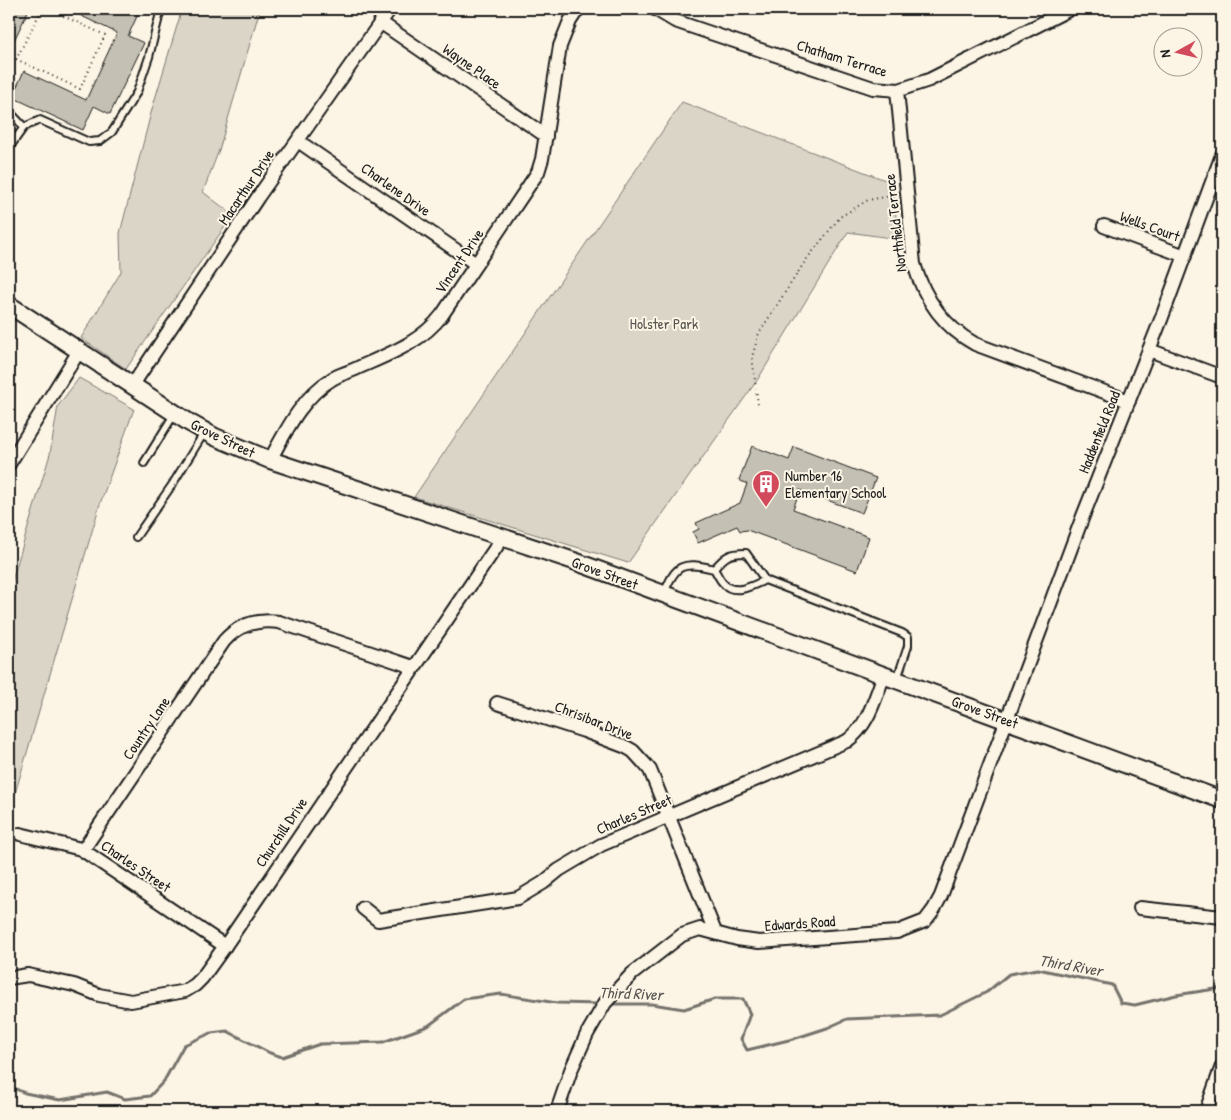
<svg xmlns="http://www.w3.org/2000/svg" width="1231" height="1120" viewBox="0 0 1231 1120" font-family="'Patrick Hand',sans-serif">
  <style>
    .green { fill: #dbd5c8; stroke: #7c7872 }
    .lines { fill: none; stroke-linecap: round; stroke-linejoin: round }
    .stream { stroke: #75726c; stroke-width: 3 }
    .building { fill: #c4c0b3; stroke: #1c1c1c }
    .service-casing { stroke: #1c1c1c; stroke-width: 10 }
    .minor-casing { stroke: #1c1c1c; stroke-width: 16 }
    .tertiary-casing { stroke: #1c1c1c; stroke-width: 20 }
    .path { stroke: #1c1c1c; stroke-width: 2; stroke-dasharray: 1 4; stroke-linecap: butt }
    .service { stroke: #fcf5e5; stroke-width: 6 }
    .minor { stroke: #fcf5e5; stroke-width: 12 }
    .tertiary { stroke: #fcf5e5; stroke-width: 16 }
    .labels { text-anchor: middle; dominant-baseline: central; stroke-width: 4; stroke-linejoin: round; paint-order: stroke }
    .street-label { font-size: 15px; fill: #1c1c1c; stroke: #fcf5e5 }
    .park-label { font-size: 15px; fill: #555450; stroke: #fcf5e5 }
    .poi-label { font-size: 15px; fill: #1c1c1c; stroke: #fcf5e5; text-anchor: start }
    .water-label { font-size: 16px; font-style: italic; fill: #575551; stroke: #fcf5e5 }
  </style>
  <rect width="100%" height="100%" fill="#fcf5e5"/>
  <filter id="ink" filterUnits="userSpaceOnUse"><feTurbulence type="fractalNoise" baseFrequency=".02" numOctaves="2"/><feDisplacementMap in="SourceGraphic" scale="10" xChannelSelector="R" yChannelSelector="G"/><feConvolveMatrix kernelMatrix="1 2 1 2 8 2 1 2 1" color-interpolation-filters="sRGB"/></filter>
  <g filter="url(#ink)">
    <g class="green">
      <polygon points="182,9 260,9 219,150 203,192 233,215 126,369 81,338 121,272 120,233 152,109"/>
      <polygon points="682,102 893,183 898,239 848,232 758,379 628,563 414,497"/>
      <polygon points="79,378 134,409 100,504 9,814 9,591 50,454 58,406"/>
    </g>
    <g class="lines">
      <g class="stream">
        <polyline points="608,1004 652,1004 684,1009 715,999 743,999 750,1014 741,1039 747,1050 793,1039 827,1028 847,1019 940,1015 987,992 1009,974 1038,969 1112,985 1121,1003 1135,1005 1176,995 1222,988"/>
        <polyline points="9,1086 25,1093 60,1100 107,1092 125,1099 150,1096 164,1081 184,1045 211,1033 227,1031 270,1053 282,1057 320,1044 383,1042 428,1026 464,999 501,994 557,1003 600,1004"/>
      </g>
    </g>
    <g class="building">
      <polygon points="9,9 29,9 9,51"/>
      <polygon points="67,9 134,9 139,12 128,36 144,43 110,114 94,106 83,130 12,97 24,71 86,100 117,33"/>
      <polygon points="752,446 789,460 794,447 876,478 862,513 800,490 793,509 869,537 857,571 747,530 740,531 737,526 698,543 693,532 699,529 696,523 740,503 747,484 739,480"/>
    </g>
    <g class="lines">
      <defs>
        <g id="service">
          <polyline points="9,111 24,127"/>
          <polyline points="9,148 24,127 40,120 89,142 100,141 112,132 137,92 149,57 161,9"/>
          <polyline points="144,463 175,413"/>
          <polyline points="136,537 172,485 204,433"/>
          <path d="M714,569c11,-13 15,-16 32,-16l19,27"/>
          <path d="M664,594c11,-30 19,-33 50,-25 3,4 5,10 9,14 11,13 29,3 42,-3l137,53 6,4v9l-11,33"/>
        </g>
        <g id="minor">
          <polyline points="655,9 675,21 873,88 899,90 929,80 1070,9"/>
          <polyline points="380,22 546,136"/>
          <path d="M897,90l17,174c10,34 30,63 61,80l154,57"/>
          <polyline points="298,141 476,264"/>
          <polyline points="1104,226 1185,256"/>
          <polyline points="1149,350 1222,377"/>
          <polyline points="132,386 258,197 390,9"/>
          <path d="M270,460c16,-29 32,-63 62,-81 6,-4 14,-6 21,-9 33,-15 67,-26 89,-55l96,-143 4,-13 18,-113 10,-25 8,-12"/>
          <polyline points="9,464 79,351"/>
          <polyline points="497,703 584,731 626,747 633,751 644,763 650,770 715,932"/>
          <polyline points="20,834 81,849 225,946"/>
          <path d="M83,850l141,-209c15,-17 33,-22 55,-19l134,45"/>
          <path d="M363,908l15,12 140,-22 25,-15 16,-13 42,-25 246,-104c22,-16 27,-41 37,-66"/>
          <polyline points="1140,908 1222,917"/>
          <polyline points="9,978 28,975 74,985 99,995 131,1001 185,991 195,985 202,978 225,946 503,537"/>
          <polyline points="557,1111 571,1070 587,1034 605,1003 632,974 682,935 700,929 737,939 759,942 897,932 925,921 934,909 941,896 1083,516 1162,317 1222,155"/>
          <polyline points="1206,1111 1222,1066"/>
        </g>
        <polyline id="tertiary" points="9,305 190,423 215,437 270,460 574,561 1222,800"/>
      </defs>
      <use href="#service" class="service-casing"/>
      <use href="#minor" class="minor-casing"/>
      <use href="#tertiary" class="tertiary-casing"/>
      <g class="path">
        <polyline points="16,59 80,89 105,35 48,9"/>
        <polyline points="9,73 42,9"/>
        <polyline points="758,404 752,357 759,333 806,260 840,217 868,200 896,195"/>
      </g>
      <use href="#service" class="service"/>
      <use href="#minor" class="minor"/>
      <use href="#tertiary" class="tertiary"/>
    </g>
  </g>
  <defs>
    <symbol id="building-pin" viewBox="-11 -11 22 30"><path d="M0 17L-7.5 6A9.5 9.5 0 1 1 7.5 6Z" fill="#d1495b" stroke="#fcf5e5"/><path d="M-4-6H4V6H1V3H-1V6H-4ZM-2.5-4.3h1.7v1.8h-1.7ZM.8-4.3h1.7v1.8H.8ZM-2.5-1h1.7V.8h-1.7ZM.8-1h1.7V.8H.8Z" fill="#fff"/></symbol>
  </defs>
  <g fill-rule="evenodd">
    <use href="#building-pin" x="750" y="468" width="32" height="43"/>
  </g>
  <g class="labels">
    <g class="street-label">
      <text transform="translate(842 58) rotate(17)">Chatham Terrace</text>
      <text transform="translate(472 66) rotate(35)">Wayne Place</text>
      <text transform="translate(246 187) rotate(-56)">Macarthur Drive</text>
      <text transform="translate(396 189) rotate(35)">Charlene Drive</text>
      <text transform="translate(895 223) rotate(-97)">Northfield Terrace</text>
      <text transform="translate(1150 226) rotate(20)">Wells Court</text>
      <text transform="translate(459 261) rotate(-56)">Vincent Drive</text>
      <text transform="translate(1099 432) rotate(-68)">Haddenfield Road</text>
      <text transform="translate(223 438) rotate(26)">Grove Street</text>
      <text transform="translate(605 573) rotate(20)">Grove Street</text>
      <text transform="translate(985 712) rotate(20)">Grove Street</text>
      <text transform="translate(594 720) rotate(21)">Chrisibar Drive</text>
      <text transform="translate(146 728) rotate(-56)">Country Lane</text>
      <text transform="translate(634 814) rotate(-23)">Charles Street</text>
      <text transform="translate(281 832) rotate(-56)">Churchill Drive</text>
      <text transform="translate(136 866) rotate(34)">Charles Street</text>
      <text transform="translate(800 923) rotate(-4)">Edwards Road</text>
    </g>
    <g class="park-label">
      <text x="664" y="323">Holster Park</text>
    </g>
    <g class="poi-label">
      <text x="785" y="475">Number 16<tspan x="785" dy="17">Elementary School</tspan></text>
    </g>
    <g class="water-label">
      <text transform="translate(1071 965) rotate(10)">Third River</text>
      <text transform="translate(631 993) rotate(2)">Third River</text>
    </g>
  </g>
  <rect width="1231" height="1120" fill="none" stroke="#fcf5e5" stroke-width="30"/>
  <rect x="15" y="15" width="1201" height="1090" fill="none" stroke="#1c1c1c" stroke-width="2" filter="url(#ink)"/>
  <g transform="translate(1178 52) rotate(262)"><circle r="24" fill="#fcf5e5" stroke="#a29e95"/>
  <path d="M0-4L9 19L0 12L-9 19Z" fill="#d1495b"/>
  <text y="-8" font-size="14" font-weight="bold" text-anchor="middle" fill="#1c1c1c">N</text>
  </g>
</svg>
